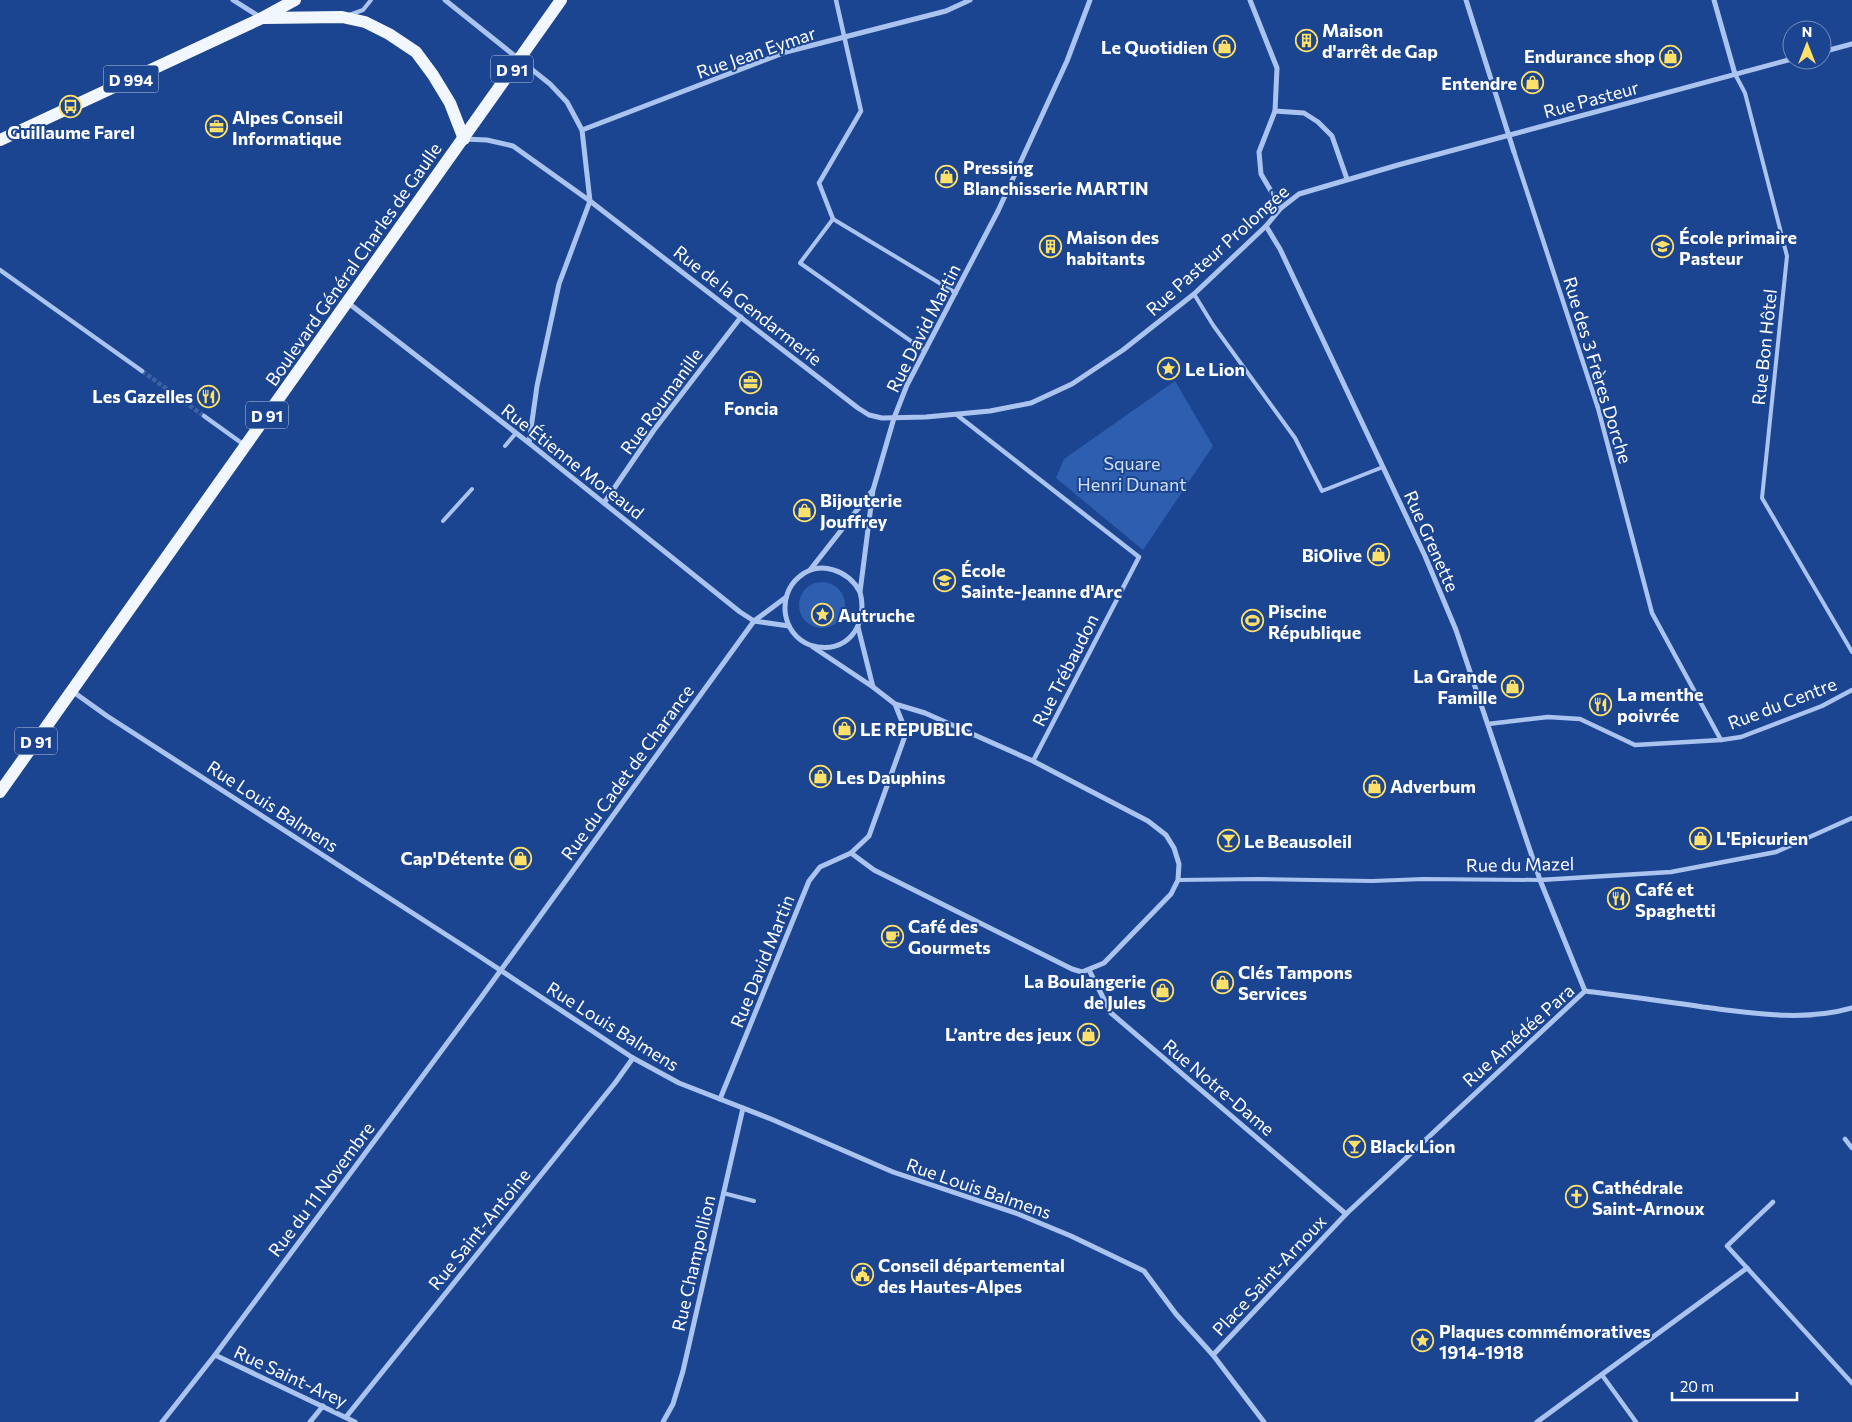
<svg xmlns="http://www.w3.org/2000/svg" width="1852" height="1422" viewBox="0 0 1852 1422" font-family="Commissioner,sans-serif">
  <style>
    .green { fill: #2e5eaf }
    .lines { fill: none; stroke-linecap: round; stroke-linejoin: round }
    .pedestrian-tunnel { stroke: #3d61a2; stroke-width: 4.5; stroke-dasharray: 4.5 2; stroke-linecap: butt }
    .service { stroke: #abc4ef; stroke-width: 4 }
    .pedestrian { stroke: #abc4ef; stroke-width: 4.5 }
    .minor { stroke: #abc4ef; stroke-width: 5 }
    .primary { stroke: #f2f6ff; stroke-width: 12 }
    .labels { text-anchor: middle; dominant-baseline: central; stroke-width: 4; stroke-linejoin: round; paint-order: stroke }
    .shield { fill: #1b4591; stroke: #bbc7de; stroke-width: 1 }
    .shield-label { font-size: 16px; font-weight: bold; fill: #fff }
    .poi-label { font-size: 18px; font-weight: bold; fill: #fff; stroke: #1b4591; text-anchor: start }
    .street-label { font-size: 18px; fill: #fff; stroke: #1b4591 }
    .park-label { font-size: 18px; fill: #d1e0fa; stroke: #1b4591 }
  </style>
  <rect width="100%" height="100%" fill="#1b4591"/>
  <g class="green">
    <polygon points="1175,381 1213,446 1143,550 1056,478 1064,459"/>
    <circle cx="822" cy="605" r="23"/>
  </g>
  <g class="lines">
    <polyline class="pedestrian-tunnel" points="142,371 204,416"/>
    <g class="service">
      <polyline points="349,15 363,10 371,0"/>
      <polyline points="1735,74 1745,93 1787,256 1762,498 1852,652"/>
      <polyline points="1194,294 1213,325 1295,438 1322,491 1383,467"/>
      <polyline points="925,351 800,263 833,219 956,293"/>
      <polyline points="505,446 516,433"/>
      <polyline points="443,521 472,489"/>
      <polyline points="1178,880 1259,879 1372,881 1424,879 1540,880"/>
      <polyline points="723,1193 754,1201"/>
    </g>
    <g class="pedestrian">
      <polyline points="1514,152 1598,408 1652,613 1721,740"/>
      <polyline points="833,219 819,183 861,111 836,0"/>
      <polyline points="0,270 142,371"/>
      <polyline points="957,415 1139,557 1033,761"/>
      <polyline points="204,416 243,444"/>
      <polyline points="1488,724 1548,717 1580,719 1635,745 1721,740 1741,737 1822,706 1852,690"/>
      <polyline points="1540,880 1671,872 1776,852 1852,818"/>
      <polyline points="1845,1139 1852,1148"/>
      <polyline points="1773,1202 1727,1246 1852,1383"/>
      <polyline points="1602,1375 1636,1422"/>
    </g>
    <g class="minor">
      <polyline points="233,0 260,17"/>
      <polyline points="445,0 550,84 567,102 582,130 590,201 858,408 869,415 882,418 926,417 990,411 1031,403 1072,384 1123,350 1194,294 1266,226 1281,208 1299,194 1398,165 1792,59"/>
      <polyline points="1250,0 1277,68 1275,111 1259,152 1261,174 1281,208"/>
      <polyline points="1466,0 1514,152"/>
      <polyline points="1714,0 1735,74"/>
      <polyline points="1822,52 1852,44"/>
      <polyline points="1275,111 1304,113 1318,122 1332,136 1347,179"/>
      <polyline points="582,130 786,52 946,11 970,0"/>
      <polyline points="464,139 487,140 513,146 590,201 559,284 537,386 529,443"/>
      <polyline points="1266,226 1280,249 1425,556 1456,630 1540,880 1585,991"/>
      <polyline points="347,302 529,443 740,612 754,621 789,626"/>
      <polyline points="604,503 654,430 741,317"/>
      <polyline points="810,570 872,491"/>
      <path d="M860,592c-11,-21 -40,-33 -61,-15 -22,18 -18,57 11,68 36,12 59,-20 50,-53l13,-102 21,-72 13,-33 91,-174 69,-150 23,-61"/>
      <polyline points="858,627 873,687"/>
      <polyline points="813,647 873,687 895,704 925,713 1033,761 1148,821 1166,835 1174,848 1179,864 1178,880 1171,894 1104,963 1082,972 1072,969 874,870 851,853"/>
      <polyline points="72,691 107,716 476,954 633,1058 679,1083 771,1119 893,1172 1018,1214 1071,1236 1144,1271 1176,1314 1213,1355 1264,1422"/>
      <polyline points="1089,970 1111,1013 1346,1214"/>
      <path d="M1585,991c39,5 79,10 118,16 49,6 101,15 149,1"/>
      <polyline points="720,1099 809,881 820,867 851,853 869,836 905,736 905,729 895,704"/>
      <polyline points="215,1355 355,1422"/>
      <polyline points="1213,1355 1346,1214 1585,991"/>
      <polyline points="346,1417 615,1083 633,1058"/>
      <polyline points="162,1422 215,1355 480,999 754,621 785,598"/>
      <polyline points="310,1422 323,1406"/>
      <polyline points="663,1422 673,1404 683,1371 743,1108"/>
      <polyline points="1537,1422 1747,1268"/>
    </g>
    <g class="primary">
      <polyline points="265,18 342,17 365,22 389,34 416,52 433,75 450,103 464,139"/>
      <polyline points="0,140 262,18 295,0"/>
      <polyline points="0,792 561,0"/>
    </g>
  </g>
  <defs>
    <symbol id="building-ring" viewBox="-11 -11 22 22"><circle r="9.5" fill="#1b4591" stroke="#ffe068" stroke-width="1.5"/><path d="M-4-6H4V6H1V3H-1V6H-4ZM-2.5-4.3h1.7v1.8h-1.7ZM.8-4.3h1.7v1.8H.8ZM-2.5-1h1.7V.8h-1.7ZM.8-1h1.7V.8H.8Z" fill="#ffe068"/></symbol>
    <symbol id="shop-ring" viewBox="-11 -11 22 22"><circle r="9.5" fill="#1b4591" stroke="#ffe068" stroke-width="1.5"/><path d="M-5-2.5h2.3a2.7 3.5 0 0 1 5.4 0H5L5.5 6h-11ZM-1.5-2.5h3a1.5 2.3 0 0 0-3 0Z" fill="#ffe068"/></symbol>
    <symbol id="bus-ring" viewBox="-11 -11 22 22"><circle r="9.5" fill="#1b4591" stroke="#ffe068" stroke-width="1.5"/><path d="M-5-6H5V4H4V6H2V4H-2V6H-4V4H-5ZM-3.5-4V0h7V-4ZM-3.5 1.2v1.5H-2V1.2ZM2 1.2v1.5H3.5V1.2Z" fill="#ffe068"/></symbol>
    <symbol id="office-ring" viewBox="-11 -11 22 22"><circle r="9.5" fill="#1b4591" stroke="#ffe068" stroke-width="1.5"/><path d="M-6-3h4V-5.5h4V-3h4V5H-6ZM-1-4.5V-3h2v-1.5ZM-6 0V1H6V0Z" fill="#ffe068"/></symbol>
    <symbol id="school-ring" viewBox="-11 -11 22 22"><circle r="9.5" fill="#1b4591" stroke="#ffe068" stroke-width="1.5"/><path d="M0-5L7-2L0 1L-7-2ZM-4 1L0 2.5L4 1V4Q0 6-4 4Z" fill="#ffe068"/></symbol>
    <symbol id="sight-ring" viewBox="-11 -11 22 22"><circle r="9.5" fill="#1b4591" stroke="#ffe068" stroke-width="1.5"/><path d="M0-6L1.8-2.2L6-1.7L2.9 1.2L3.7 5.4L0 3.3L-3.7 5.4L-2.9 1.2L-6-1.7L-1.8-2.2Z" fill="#ffe068"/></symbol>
    <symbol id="restaurant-ring" viewBox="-11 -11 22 22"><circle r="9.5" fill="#1b4591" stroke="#ffe068" stroke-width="1.5"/><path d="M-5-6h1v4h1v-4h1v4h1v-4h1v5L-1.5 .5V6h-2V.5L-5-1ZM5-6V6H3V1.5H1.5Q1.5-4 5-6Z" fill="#ffe068"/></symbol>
    <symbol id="stadium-ring" viewBox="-11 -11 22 22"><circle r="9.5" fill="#1b4591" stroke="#ffe068" stroke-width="1.5"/><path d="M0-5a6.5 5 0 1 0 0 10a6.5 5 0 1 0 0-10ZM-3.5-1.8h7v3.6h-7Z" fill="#ffe068"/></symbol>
    <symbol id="bar-ring" viewBox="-11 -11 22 22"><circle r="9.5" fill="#1b4591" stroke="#ffe068" stroke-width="1.5"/><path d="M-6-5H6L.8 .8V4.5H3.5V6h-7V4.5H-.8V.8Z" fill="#ffe068"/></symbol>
    <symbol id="cafe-ring" viewBox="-11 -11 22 22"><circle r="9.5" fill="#1b4591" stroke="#ffe068" stroke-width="1.5"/><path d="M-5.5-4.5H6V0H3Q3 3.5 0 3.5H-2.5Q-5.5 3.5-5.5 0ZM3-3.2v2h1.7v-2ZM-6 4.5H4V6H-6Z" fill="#ffe068"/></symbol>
    <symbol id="church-ring" viewBox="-11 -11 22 22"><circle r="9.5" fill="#1b4591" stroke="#ffe068" stroke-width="1.5"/><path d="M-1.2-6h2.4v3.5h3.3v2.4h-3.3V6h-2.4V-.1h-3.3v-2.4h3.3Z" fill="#ffe068"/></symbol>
    <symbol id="civic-ring" viewBox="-11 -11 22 22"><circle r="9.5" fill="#1b4591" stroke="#ffe068" stroke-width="1.5"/><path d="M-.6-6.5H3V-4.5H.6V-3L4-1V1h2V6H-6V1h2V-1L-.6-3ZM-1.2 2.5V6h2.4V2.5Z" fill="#ffe068"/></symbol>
  </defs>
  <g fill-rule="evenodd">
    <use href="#building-ring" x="1294" y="28" width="25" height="25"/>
    <use href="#shop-ring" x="1212" y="34" width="25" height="25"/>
    <use href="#shop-ring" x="1658" y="44" width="25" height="25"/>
    <use href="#shop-ring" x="1520" y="70" width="25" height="25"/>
    <use href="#bus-ring" x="58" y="94" width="25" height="25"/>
    <use href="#office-ring" x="204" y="114" width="25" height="25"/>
    <use href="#shop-ring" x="934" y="164" width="25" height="25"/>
    <use href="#building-ring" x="1038" y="234" width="25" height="25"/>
    <use href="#school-ring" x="1650" y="234" width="25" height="25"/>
    <use href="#sight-ring" x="1156" y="356" width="25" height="25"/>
    <use href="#office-ring" x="738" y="370" width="25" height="25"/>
    <use href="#restaurant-ring" x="196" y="384" width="25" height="25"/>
    <use href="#shop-ring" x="792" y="498" width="25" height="25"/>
    <use href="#shop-ring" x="1366" y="542" width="25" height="25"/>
    <use href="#school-ring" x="932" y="568" width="25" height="25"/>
    <use href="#sight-ring" x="810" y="602" width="25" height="25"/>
    <use href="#stadium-ring" x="1240" y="608" width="25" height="25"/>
    <use href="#shop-ring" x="1500" y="674" width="25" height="25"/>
    <use href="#restaurant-ring" x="1588" y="692" width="25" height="25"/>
    <use href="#shop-ring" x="832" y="716" width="25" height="25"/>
    <use href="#shop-ring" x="808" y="764" width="25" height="25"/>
    <use href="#shop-ring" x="1362" y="774" width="25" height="25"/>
    <use href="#shop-ring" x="1688" y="826" width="25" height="25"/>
    <use href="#bar-ring" x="1216" y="828" width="25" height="25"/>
    <use href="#shop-ring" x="508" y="846" width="25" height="25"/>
    <use href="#restaurant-ring" x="1606" y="886" width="25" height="25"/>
    <use href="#cafe-ring" x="880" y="924" width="25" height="25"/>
    <use href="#shop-ring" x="1210" y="970" width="25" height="25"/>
    <use href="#shop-ring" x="1150" y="978" width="25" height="25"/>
    <use href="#shop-ring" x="1076" y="1022" width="25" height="25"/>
    <use href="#bar-ring" x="1342" y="1134" width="25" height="25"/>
    <use href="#church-ring" x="1564" y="1184" width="25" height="25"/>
    <use href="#civic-ring" x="850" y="1262" width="25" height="25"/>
    <use href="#sight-ring" x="1410" y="1328" width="25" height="25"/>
  </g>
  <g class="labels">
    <g class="shield">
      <rect x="491" y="55.5" width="42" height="27" rx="4"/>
      <rect x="103.5" y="65.5" width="55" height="27" rx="4"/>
      <rect x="246" y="401.5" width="42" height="27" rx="4"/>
      <rect x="15" y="727.5" width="42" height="27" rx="4"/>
    </g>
    <g class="shield-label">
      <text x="512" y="69">D 91</text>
      <text x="131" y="79">D 994</text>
      <text x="267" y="415">D 91</text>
      <text x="36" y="741">D 91</text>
    </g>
    <g class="poi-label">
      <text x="1322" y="30">Maison<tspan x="1322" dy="21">d'arrêt de Gap</tspan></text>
      <text x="1208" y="47" text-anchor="end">Le Quotidien</text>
      <text x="1655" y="56" text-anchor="end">Endurance shop</text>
      <text x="1517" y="83" text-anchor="end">Entendre</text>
      <text x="232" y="117">Alpes Conseil<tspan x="232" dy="21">Informatique</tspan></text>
      <text x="71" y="132" text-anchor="middle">Guillaume Farel</text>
      <text x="963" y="167">Pressing<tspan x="963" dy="21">Blanchisserie MARTIN</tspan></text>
      <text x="1066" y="237">Maison des<tspan x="1066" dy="21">habitants</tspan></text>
      <text x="1679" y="237">École primaire<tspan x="1679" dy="21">Pasteur</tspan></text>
      <text x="1185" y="369">Le Lion</text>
      <text x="193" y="396" text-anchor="end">Les Gazelles</text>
      <text x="751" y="408" text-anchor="middle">Foncia</text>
      <text x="820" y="500">Bijouterie<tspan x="820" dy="21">Jouffrey</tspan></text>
      <text x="1362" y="555" text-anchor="end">BiOlive</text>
      <text x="961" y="570">École<tspan x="961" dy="21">Sainte-Jeanne d'Arc</tspan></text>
      <text x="1268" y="611">Piscine<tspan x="1268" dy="21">République</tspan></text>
      <text x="838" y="615">Autruche</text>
      <text x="1497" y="676" text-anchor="end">La Grande<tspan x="1497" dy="21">Famille</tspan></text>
      <text x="1617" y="694">La menthe<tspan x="1617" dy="21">poivrée</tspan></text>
      <text x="860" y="729">LE REPUBLIC</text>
      <text x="836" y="777">Les Dauphins</text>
      <text x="1390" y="786">Adverbum</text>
      <text x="1716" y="838">L'Epicurien</text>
      <text x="1244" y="841">Le Beausoleil</text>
      <text x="504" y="858" text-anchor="end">Cap'Détente</text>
      <text x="1635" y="889">Café et<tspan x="1635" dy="21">Spaghetti</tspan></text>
      <text x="908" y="926">Café des<tspan x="908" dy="21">Gourmets</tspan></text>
      <text x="1238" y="972">Clés Tampons<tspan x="1238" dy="21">Services</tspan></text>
      <text x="1146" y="981" text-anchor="end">La Boulangerie<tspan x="1146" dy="21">de Jules</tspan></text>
      <text x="1072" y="1034" text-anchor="end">L’antre des jeux</text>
      <text x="1370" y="1146">Black Lion</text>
      <text x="1592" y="1187">Cathédrale<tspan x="1592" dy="21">Saint-Arnoux</tspan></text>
      <text x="878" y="1265">Conseil départemental<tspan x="878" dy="21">des Hautes-Alpes</tspan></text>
      <text x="1439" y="1331">Plaques commémoratives<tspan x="1439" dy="21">1914-1918</tspan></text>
    </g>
    <g class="street-label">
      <text transform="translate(756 52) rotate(-19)">Rue Jean Eymar</text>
      <text transform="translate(1591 99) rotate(-15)">Rue Pasteur</text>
      <text transform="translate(1217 250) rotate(-42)">Rue Pasteur Prolongée</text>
      <text transform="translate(353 264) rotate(-55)">Boulevard Général Charles de Gaulle</text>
      <text transform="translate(748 305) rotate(38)">Rue de la Gendarmerie</text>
      <text transform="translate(923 328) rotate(-63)">Rue David Martin</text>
      <text transform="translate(1764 347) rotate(-84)">Rue Bon Hôtel</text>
      <text transform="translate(1598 370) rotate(73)">Rue des 3 Frères Dorche</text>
      <text transform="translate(661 401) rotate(-54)">Rue Roumanille</text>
      <text transform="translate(573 461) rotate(38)">Rue Étienne Moreaud</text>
      <text transform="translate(1432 541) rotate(66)">Rue Grenette</text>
      <text transform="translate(1065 670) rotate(-63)">Rue Trébaudon</text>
      <text transform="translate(1782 703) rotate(-21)">Rue du Centre</text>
      <text transform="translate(627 772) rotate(-54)">Rue du Cadet de Charance</text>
      <text transform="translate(273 806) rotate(33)">Rue Louis Balmens</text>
      <text transform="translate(1520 864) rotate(-1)">Rue du Mazel</text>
      <text transform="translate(762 961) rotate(-68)">Rue David Martin</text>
      <text transform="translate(613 1026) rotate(32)">Rue Louis Balmens</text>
      <text transform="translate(1518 1035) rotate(-42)">Rue Amédée Para</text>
      <text transform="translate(1219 1087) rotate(40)">Rue Notre-Dame</text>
      <text transform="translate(979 1188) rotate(19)">Rue Louis Balmens</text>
      <text transform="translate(321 1189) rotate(-53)">Rue du 11 Novembre</text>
      <text transform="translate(479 1229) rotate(-51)">Rue Saint-Antoine</text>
      <text transform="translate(693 1263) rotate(-77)">Rue Champollion</text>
      <text transform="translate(1269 1275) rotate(-47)">Place Saint-Arnoux</text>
      <text transform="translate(291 1376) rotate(25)">Rue Saint-Arey</text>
    </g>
    <g class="park-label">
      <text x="1132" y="463">Square<tspan x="1132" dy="21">Henri Dunant</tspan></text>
    </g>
  </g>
  <g transform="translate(1807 45)"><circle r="24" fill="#1b4591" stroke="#768fbd"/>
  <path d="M0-4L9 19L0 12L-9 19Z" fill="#ffe068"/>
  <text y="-8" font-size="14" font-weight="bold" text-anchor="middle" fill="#ffffff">N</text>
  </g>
  <path d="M1672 1392v8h125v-8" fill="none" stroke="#ffffff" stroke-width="2.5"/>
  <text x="1680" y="1392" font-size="15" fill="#ffffff" stroke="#1b4591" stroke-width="4" paint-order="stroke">20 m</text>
</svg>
